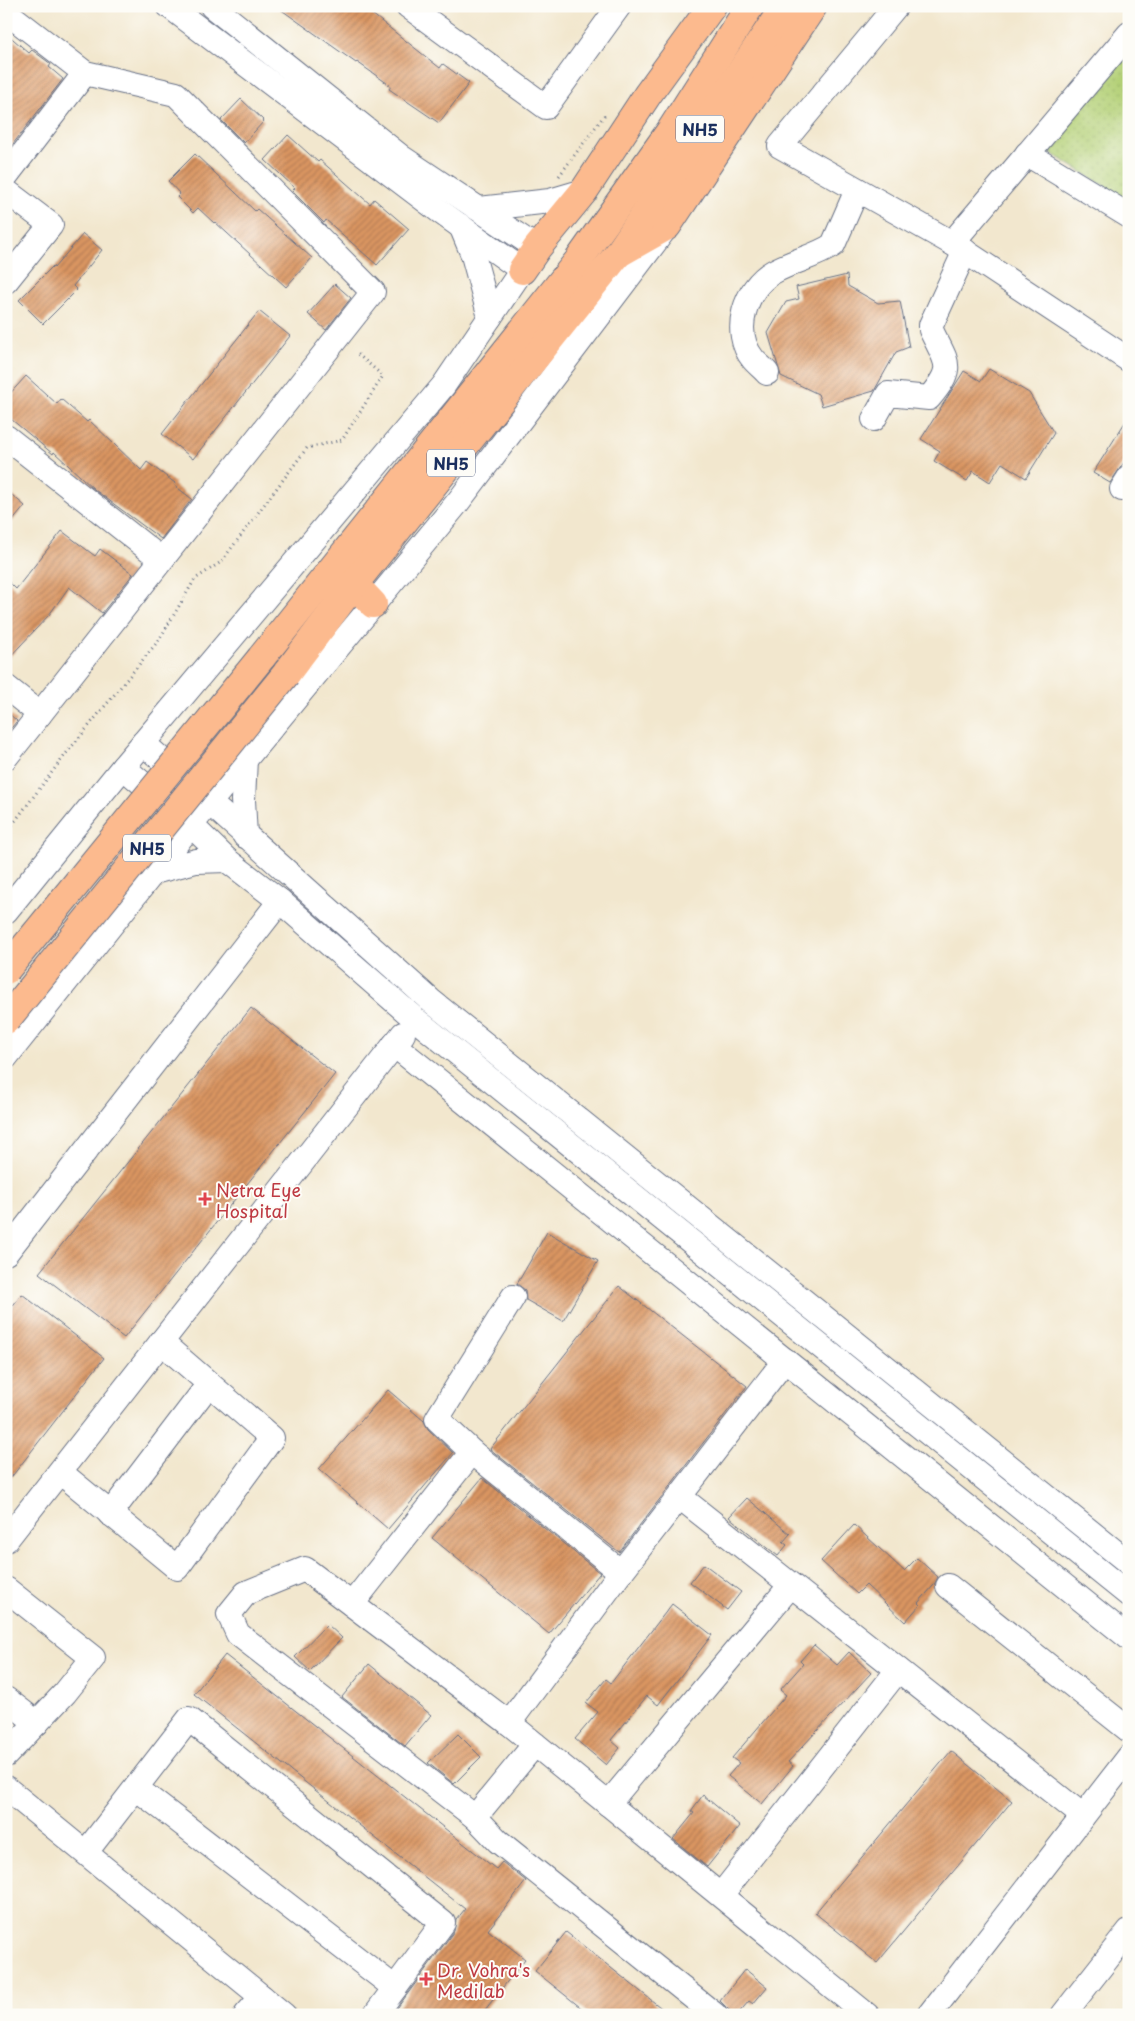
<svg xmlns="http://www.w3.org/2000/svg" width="1135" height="2021" viewBox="0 0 1135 2021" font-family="'Playpen Sans',sans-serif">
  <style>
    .park { fill: url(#park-dots); stroke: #67806a }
    .building { fill: url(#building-hatch) }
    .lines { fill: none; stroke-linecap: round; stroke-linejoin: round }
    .minor-casing { stroke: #666f85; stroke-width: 26 }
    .highway-casing { stroke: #666f85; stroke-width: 30 }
    .path { stroke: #666f85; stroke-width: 3; stroke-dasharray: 1 4; stroke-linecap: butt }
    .minor { stroke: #fff; stroke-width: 24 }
    .highway { stroke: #fcba8e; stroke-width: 28 }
    .highway-bridge-casing { stroke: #666f85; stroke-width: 30; stroke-linecap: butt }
    .highway-bridge { stroke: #fcba8e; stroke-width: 28 }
    .health-dot { fill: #e0444e; stroke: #fdfcf7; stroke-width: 2 }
    .labels { text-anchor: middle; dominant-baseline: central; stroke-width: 4; stroke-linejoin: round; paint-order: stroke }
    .shield { fill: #fdfcf7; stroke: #5f6c8c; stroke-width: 1 }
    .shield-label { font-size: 16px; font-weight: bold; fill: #1b2f5e }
    .health-label { font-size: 18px; fill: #be3a42; stroke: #fdfcf7; text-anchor: start }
  </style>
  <defs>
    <pattern id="park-dots" width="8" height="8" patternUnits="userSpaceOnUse" patternTransform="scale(1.25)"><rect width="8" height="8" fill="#b3d076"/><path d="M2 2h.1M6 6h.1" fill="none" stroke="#99b368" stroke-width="1.8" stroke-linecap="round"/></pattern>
    <pattern id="building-hatch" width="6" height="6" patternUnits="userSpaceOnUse" patternTransform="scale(1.25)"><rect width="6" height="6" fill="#da9561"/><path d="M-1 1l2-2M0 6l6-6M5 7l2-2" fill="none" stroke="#b07a53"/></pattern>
  </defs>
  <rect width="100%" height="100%" fill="#fdfcf7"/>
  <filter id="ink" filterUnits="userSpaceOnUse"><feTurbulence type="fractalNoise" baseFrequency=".02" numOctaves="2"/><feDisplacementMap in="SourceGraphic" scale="10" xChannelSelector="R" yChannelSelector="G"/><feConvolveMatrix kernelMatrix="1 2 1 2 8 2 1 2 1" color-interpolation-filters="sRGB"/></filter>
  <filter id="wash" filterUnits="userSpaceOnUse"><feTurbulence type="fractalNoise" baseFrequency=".0096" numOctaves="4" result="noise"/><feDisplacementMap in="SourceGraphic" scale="20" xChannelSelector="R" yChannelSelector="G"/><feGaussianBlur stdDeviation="1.12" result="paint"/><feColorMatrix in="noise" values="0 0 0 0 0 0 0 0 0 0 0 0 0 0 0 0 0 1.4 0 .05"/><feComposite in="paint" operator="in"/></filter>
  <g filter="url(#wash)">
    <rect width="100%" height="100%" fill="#f2e7ce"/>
    <polygon class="park" points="1129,49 1129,201 1044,149"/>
    <g id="blocks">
      <g class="building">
        <polygon points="276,6 362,6 440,68 443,64 469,83 439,123 389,89 391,86 357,62 356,63"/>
        <polygon points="6,33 29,53 32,50 51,64 49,67 63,79 6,153"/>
        <polygon points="241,99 264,121 244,143 221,120"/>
        <polygon points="288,135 318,162 320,160 370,204 374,199 409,229 377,265 326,220 324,223 292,191 295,188 265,160"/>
        <polygon points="195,154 255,211 257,209 312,258 286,287 215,222 214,223 198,208 193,213 177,197 180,194 168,181"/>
        <polygon points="83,234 102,250 73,286 77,290 43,324 19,300 53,266 54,268"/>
        <polygon points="847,275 848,286 878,303 900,301 909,347 896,352 874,391 822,406 818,394 781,376 768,333 786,302 799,299 796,287"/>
        <polygon points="335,284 351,298 326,330 308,314"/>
        <polygon points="259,311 290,336 193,459 162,434"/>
        <polygon points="989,369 1029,393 1054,433 1026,478 1002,463 990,482 973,471 967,481 934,461 940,451 921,439 964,371 981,381"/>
        <polygon points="26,376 57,404 61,399 87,422 89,420 141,470 147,462 175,483 174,485 192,499 161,539 95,490 54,452 53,454 6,415 6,398"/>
        <polygon points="1129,416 1129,455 1110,483 1093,473"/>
        <polygon points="6,490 25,506 6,529"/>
        <polygon points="62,531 95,556 100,549 133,574 102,613 69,587 49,615 6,661 6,579 16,589"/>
        <polygon points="6,711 17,721 6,734"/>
        <polygon points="251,1008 335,1074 124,1338 39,1273"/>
        <polygon points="547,1232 598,1261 563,1321 526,1300 525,1290 517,1284"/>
        <polygon points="619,1286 747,1386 619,1552 490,1449"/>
        <polygon points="22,1294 104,1358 6,1484 6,1314"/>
        <polygon points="388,1390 424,1421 428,1429 453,1453 388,1529 319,1469"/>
        <polygon points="482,1478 600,1573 549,1634 432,1538"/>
        <polygon points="747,1498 790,1534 783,1542 787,1545 778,1556 729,1517"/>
        <polygon points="854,1525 904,1571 917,1558 938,1577 934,1585 918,1603 920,1605 905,1622 866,1585 857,1594 821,1561"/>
        <polygon points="704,1564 741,1592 727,1610 690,1582"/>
        <polygon points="672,1604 712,1635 658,1705 647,1696 611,1740 620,1748 606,1765 575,1739 598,1712 586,1703 606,1679 611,1683"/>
        <polygon points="327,1624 342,1638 310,1671 295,1657"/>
        <polygon points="814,1645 837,1665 849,1652 871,1673 788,1762 793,1766 762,1804 728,1776 739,1763 732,1758 786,1695 780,1690 803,1664 800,1661"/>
        <polygon points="225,1655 496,1869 502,1862 526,1881 488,1930 525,1959 481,2015 392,2015 454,1931 456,1920 465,1909 194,1694"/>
        <polygon points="369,1664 431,1715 405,1746 342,1697"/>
        <polygon points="458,1734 481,1757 454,1784 428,1763"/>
        <polygon points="951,1751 1012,1801 877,1963 815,1913"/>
        <polygon points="703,1795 740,1826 707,1867 673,1839 694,1813 691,1811"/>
        <polygon points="566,1932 670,2015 590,2015 535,1971"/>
        <polygon points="745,1969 767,1987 753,2004 749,2001 737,2015 734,2015 720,2001"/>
      </g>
    </g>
  </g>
  <g filter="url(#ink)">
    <use href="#blocks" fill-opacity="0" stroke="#666f85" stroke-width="1"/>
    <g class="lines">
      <defs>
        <g id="minor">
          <polyline points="212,6 401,157 537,248"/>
          <polyline points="408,6 546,107 619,6"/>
          <polyline points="896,6 780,146 952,243 1129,360"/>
          <polyline points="6,12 85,73 176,94 373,292 6,757"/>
          <polyline points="1027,154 1129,216"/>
          <polyline points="6,176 85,73"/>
          <polyline points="6,191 51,225 6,281"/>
          <polyline points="479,209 550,201 584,191"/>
          <polyline points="461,226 473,255 490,317"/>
          <polyline points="952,243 1129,34"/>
          <path d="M767,373c-4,-5 -10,-9 -14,-14 -22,-27 -8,-71 20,-87 19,-11 42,-15 60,-27l24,-55"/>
          <path d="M874,419l14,-25 41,4c27,-32 18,-34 2,-68v-5l34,-74"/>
          <polyline points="6,437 161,559"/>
          <polyline points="1122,489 1129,478"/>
          <polyline points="6,687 40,714"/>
          <polyline points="143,743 430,1000 1129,1563"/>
          <polyline points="245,759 243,800 245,836"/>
          <polyline points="123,767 191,825 228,861 280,901 415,1019 1129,1595"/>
          <polyline points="154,872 196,861 227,860"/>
          <polyline points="6,911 123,767 444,385 522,270 442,213 169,6"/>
          <polyline points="394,1045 1129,1638"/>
          <polyline points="6,1057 191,825 458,502 665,229"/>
          <polyline points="6,1253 280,901"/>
          <polyline points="513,1297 437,1419 472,1452 621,1572"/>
          <polyline points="60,1472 177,1568 272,1438 161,1342"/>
          <polyline points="680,1497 1083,1816"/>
          <polyline points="110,1514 209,1384"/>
          <polyline points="6,1540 403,1034"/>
          <polyline points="948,1586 1129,1730"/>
          <polyline points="6,1589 93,1658 65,1693 6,1755"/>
          <polyline points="352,1604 472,1452"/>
          <polyline points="6,1699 37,1723"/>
          <polyline points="509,1723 621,1572 785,1360"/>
          <polyline points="535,1744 475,1817 238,1634 229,1614 246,1593 305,1569 509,1723 867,2015"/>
          <polyline points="6,1788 284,2015"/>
          <polyline points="136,1788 395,1988"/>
          <polyline points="608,1804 791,1585"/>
          <polyline points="475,1817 498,1841 715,2015"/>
          <polyline points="86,1852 189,1719 443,1923 375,2015"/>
          <polyline points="721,1895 898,1670"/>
          <polyline points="246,2015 262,1997"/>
          <polyline points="929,2015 1129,1757"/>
          <polyline points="1063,2015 1129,1931"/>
        </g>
        <g id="highway">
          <polyline points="621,252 667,226 813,6"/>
          <polyline points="522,270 537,248 584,191 648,94 712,6"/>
          <polyline points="354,584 373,604"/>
          <polyline points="261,658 578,261 671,130 750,6"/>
          <polyline points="286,674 354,584 618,254 785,6"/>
        </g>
      </defs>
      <use href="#minor" class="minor-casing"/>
      <use href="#highway" class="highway-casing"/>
      <g class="path">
        <polyline points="559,176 606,113"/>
        <polyline points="6,833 65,755 159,640 195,579 221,562 307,448 342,440 383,376 355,352"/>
      </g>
      <use href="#minor" class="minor"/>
      <use href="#highway" class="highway"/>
      <defs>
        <g id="highway-bridge">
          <polyline points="6,970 261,658"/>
          <polyline points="6,1020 286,674"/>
        </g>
      </defs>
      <use href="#highway-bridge" class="highway-bridge-casing"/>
      <use href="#highway-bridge" class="highway-bridge"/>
    </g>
  </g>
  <g class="health-dot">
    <path d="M202.5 1191.5h5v5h5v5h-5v5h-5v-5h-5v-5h5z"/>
    <path d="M423.5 1971.5h5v5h5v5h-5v5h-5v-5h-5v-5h5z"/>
  </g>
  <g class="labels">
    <g class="shield">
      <rect x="676" y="115.5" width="48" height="27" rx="4"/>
      <rect x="427" y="449.5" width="48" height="27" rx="4"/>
      <rect x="123" y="834.5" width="48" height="27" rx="4"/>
    </g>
    <g class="shield-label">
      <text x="700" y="129">NH5</text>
      <text x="451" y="463">NH5</text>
      <text x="147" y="848">NH5</text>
    </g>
    <g class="health-label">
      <text x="216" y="1189">Netra Eye<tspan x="216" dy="21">Hospital</tspan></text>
      <text x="437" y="1969">Dr. Vohra's<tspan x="437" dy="21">Medilab</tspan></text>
    </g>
  </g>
  <rect width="1135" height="2021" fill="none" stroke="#fdfcf7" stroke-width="25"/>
</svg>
